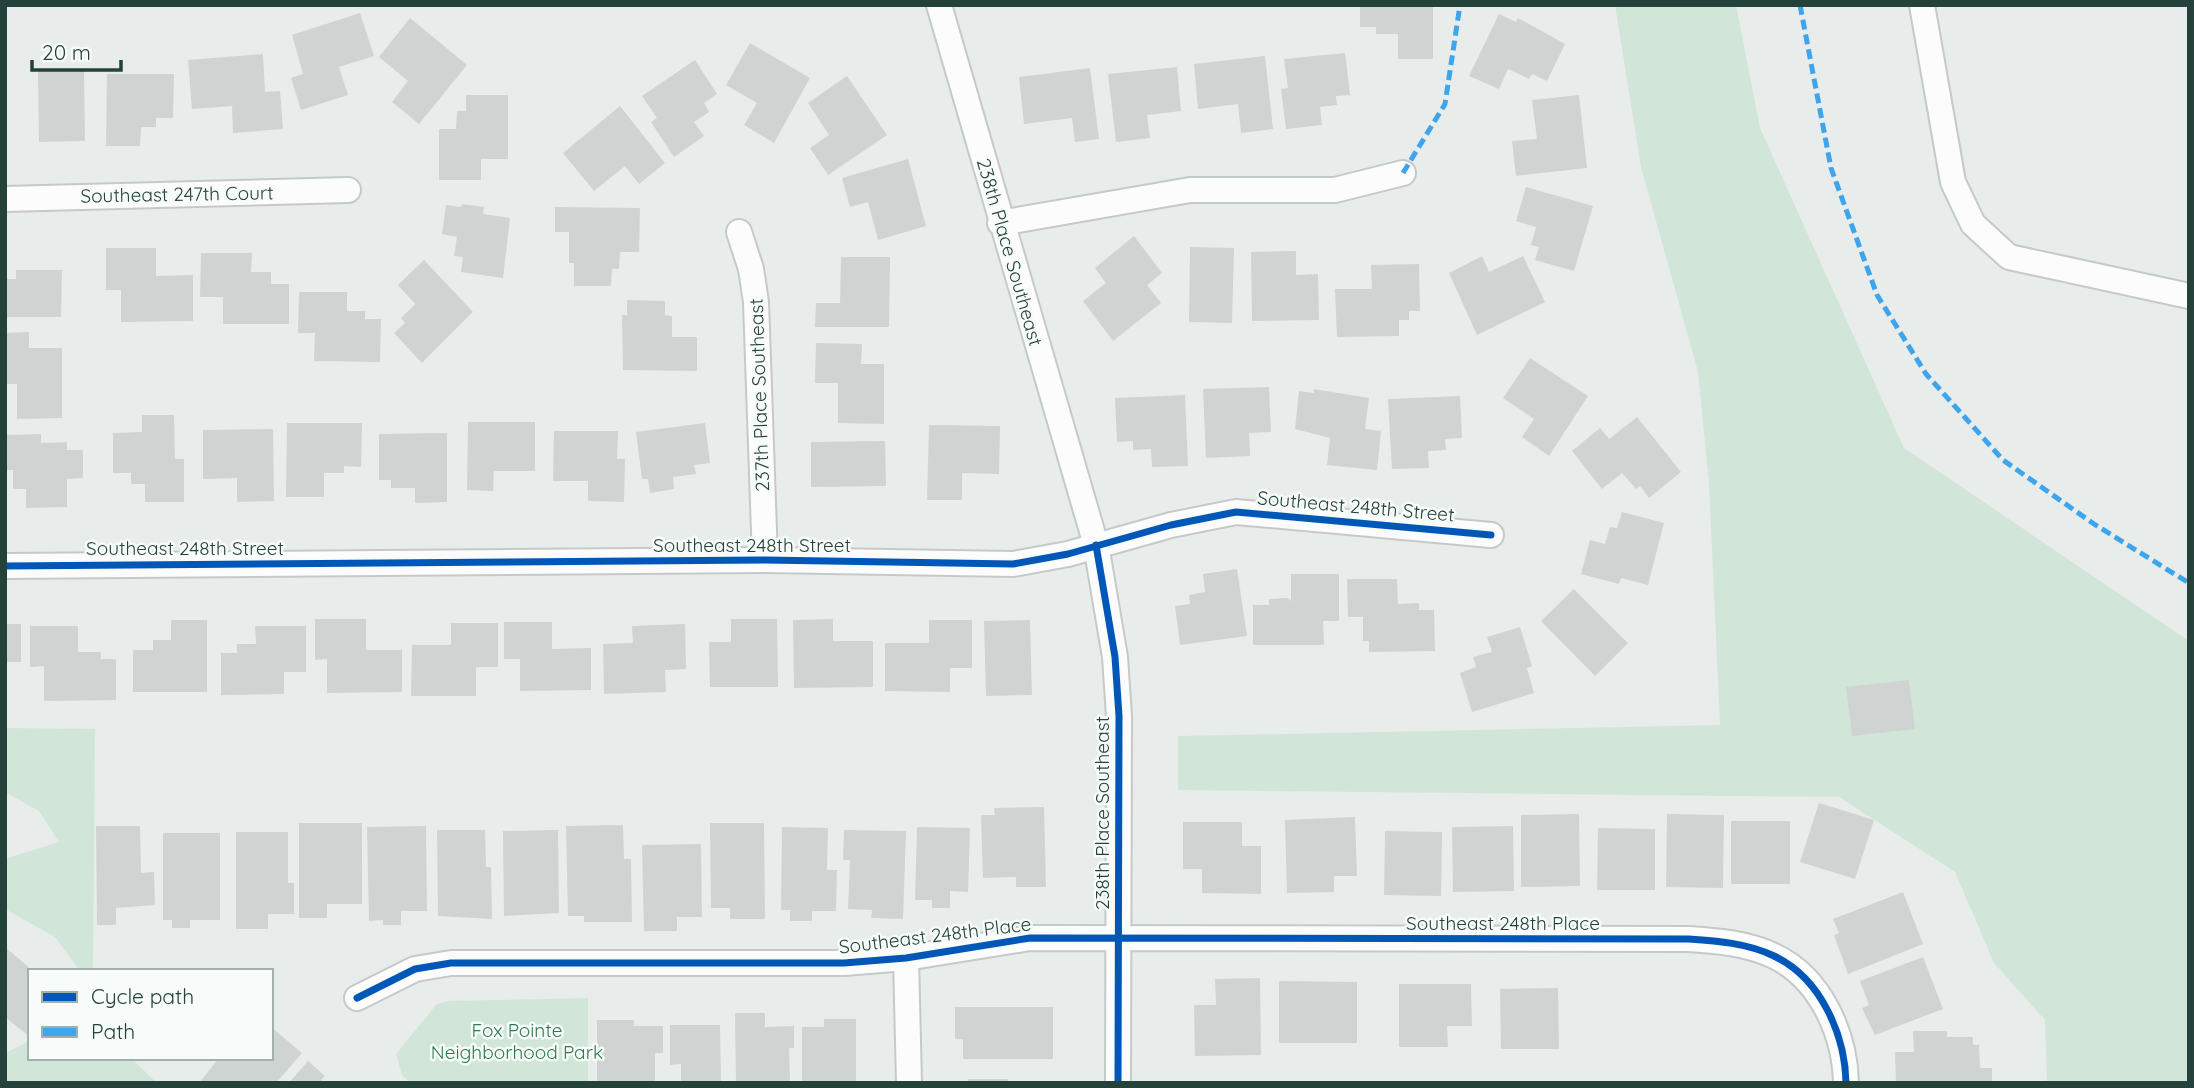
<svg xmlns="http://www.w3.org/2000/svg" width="2194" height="1088" viewBox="0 0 2194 1088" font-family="Quicksand,sans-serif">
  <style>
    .green { fill: #d1e6d8 }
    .building { fill: #cfd4d2 }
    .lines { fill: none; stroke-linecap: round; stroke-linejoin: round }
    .minor-casing { stroke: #c5cac8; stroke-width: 28 }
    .minor { stroke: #fcfcfc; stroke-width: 24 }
    .quiet { stroke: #3ea4ec; stroke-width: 5; stroke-dasharray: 10 5; stroke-linecap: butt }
    .cycleway-casing { stroke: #f7fbf9; stroke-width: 11 }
    .cycleway { stroke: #0057b8; stroke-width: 7 }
    .labels { text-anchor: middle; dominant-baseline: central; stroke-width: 5; stroke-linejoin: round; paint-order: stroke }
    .street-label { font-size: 19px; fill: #24423a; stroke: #f7fbf9 }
    .park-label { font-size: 19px; fill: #2d7a4b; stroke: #f7fbf9 }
  </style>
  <rect width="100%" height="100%" fill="#e8edeb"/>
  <g class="green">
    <polygon points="1615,5 1736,5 1760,128 1904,448 2189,641 2189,1083 2047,1083 2045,1020 1994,963 1955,872 1839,797 1178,790 1178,736 1720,725 1709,484 1698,372 1641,167"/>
    <polygon points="5,728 95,729 93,971 80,971 55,937 5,909 5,859 59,842 39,811 5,792"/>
    <polygon points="588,998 588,1083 410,1083 402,1075 396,1054 437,1004 449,1001"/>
    <polygon points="30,1041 30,1058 131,1058 157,1083 5,1083 5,1053"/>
  </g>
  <g class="building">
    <polygon points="1360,5 1433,5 1433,59 1398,59 1398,34 1376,34 1376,27 1360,27"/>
    <polygon points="360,13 374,56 339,67 348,95 301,110 291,78 303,74 292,35"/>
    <polygon points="1499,14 1516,22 1518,18 1565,44 1547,81 1532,74 1529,79 1508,69 1499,89 1469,76"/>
    <polygon points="410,18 467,65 419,124 392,102 408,81 379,57"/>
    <polygon points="750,43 810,78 774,143 744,125 757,103 726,85"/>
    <polygon points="1345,53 1350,95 1336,96 1337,105 1320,107 1322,125 1286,129 1281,89 1288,88 1284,59"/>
    <polygon points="263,54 265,92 280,91 283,129 233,133 232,106 192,109 188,60"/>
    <polygon points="1265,56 1273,129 1241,133 1238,104 1198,109 1194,64"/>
    <polygon points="695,60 717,94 704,103 709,112 694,122 704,136 674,157 651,122 657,118 642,96"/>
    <polygon points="1177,67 1181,111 1147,115 1150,138 1116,142 1108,74"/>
    <polygon points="1090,68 1099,139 1075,142 1072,118 1024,124 1019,77"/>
    <polygon points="84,69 85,141 39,142 38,70"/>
    <polygon points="107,74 174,74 173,118 156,118 156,127 141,127 140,146 106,146"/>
    <polygon points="847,76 887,135 828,175 810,148 829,135 808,103"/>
    <polygon points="466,95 508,95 508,159 481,159 481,180 439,180 439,129 456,129 457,111 466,111"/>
    <polygon points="1579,95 1587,168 1516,176 1512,141 1537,139 1532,100"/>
    <polygon points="620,106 665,163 639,184 625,166 594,191 563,153"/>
    <polygon points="908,159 926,226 878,240 868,202 850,207 842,178"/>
    <polygon points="1526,187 1593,206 1574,271 1535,260 1539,247 1531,245 1536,227 1516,221"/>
    <polygon points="462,204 484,207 483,214 510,218 503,278 461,272 463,257 454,256 457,237 442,234 446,205 461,207"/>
    <polygon points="555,207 640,208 639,252 620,252 619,269 612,269 611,286 574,286 574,263 569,263 569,232 555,232"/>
    <polygon points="1134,236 1162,273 1147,285 1161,303 1113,341 1083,301 1106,283 1095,268"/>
    <polygon points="1190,247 1234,248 1232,323 1189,322"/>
    <polygon points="106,248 156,248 156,276 193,275 193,321 121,322 121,290 106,290"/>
    <polygon points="1296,251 1296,275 1318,274 1319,320 1252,321 1251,252"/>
    <polygon points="201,253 252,253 251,272 271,272 271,284 289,284 289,324 223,324 223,297 200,297"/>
    <polygon points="1482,256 1489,272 1523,256 1545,302 1477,335 1449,273"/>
    <polygon points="841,257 890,257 889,327 815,327 816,303 840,303"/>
    <polygon points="424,260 473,312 422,363 394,333 405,323 401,318 415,304 398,285"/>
    <polygon points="1419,264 1420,311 1409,311 1409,320 1399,320 1399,336 1337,337 1335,289 1372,289 1371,265"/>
    <polygon points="16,270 62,270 61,317 5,317 5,279 16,279"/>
    <polygon points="299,292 347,292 347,311 365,311 365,319 381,319 380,362 314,361 315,333 298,333"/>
    <polygon points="627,300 665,301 665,315 672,316 672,337 697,337 697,371 623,370 622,315 627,315"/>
    <polygon points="29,332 29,348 62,348 62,418 17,419 17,384 5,384 5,333"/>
    <polygon points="816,343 862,344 861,364 884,364 884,424 838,423 838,383 815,383"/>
    <polygon points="1530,358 1588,396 1549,456 1522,437 1534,419 1503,398"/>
    <polygon points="1269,387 1271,432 1249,433 1250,456 1206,458 1203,389"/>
    <polygon points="1314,389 1369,398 1365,429 1381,431 1377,470 1327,465 1330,438 1295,429 1299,391 1314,393"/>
    <polygon points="1185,395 1188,466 1152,467 1151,449 1133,450 1133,441 1117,442 1115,398"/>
    <polygon points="1460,396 1462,438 1445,439 1446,450 1428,451 1429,468 1392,469 1388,399"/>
    <polygon points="142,415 174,415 175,459 184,459 184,502 145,502 145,484 131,484 131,473 113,473 113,433 142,432"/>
    <polygon points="1637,417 1681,472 1649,498 1640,486 1636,489 1622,473 1602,489 1572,451 1600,428 1609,439"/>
    <polygon points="468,422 535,422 535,471 494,471 493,491 467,490"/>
    <polygon points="287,423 362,423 361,467 344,466 344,473 324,473 324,497 286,497"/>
    <polygon points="705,423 710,463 694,465 696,474 673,477 674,489 650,493 648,479 642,479 636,432"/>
    <polygon points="929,425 1000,426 999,474 962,473 962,500 927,500"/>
    <polygon points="273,429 274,501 237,502 237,478 203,479 203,430"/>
    <polygon points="554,431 618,431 617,459 625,459 624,502 588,501 588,481 553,481"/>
    <polygon points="447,433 447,502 415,503 415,488 391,488 391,480 379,480 379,434"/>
    <polygon points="41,434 41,443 67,442 67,450 83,450 83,478 67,479 67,507 26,508 26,489 13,489 13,470 5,470 5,435"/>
    <polygon points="885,441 886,486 811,487 811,442"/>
    <polygon points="1622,512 1664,523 1648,585 1621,578 1619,584 1581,574 1590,540 1605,544 1610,527 1617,528"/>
    <polygon points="1237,569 1247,636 1180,645 1175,606 1190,604 1189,595 1205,592 1203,574"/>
    <polygon points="1291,574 1339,574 1339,621 1323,621 1324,645 1253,645 1253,605 1269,605 1269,599 1287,598 1291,601"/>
    <polygon points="1347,579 1397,579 1398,604 1419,603 1419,610 1434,610 1435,651 1369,652 1369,641 1363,641 1363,617 1348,617"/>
    <polygon points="1574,589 1628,643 1595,676 1541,621"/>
    <polygon points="315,619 366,619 366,650 402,650 402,692 327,693 327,659 315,660"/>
    <polygon points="731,619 777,619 778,687 710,687 709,642 731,642"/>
    <polygon points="833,619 833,641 873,641 873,687 794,688 793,620"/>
    <polygon points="171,620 207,620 207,692 133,692 133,650 153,650 153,640 171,640"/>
    <polygon points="929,620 972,620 972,668 950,668 950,692 885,691 885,643 929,643"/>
    <polygon points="1030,620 1032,695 986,696 984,621"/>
    <polygon points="504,622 552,622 552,649 591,648 591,690 520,691 520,659 504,659"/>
    <polygon points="451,623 498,623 498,667 476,667 476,696 411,696 412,645 451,645"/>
    <rect x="5" y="624" width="16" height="38"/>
    <polygon points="685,624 686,669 665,670 666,692 604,694 603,644 633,643 632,626"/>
    <polygon points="30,626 78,626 78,652 101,652 101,659 116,659 116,700 44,701 44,666 30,667"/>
    <polygon points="255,626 306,626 306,672 284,672 284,694 221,695 221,653 237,653 237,644 256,644"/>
    <polygon points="1520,627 1532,666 1527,668 1534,693 1472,712 1460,673 1476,667 1473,657 1492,652 1487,637"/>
    <polygon points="1909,680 1915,729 1852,736 1846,687"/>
    <polygon points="1819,803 1874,820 1855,879 1800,862"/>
    <polygon points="1044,807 1046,887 1016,887 1016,877 983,878 981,815 995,815 994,808"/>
    <polygon points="1579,814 1580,886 1521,887 1521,815"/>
    <polygon points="1667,814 1724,815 1723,888 1666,887"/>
    <polygon points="1355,817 1357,876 1334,876 1334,892 1287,893 1285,820"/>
    <rect x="1731" y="821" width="59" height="63"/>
    <polygon points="1183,822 1242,822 1242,846 1261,846 1261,894 1202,893 1202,869 1183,869"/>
    <polygon points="299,823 362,823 362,904 327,904 327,918 299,918"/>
    <polygon points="710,823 764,823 765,919 730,919 730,908 711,908"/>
    <polygon points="623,825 624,859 631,859 632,922 584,922 584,916 568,916 566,826"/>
    <polygon points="96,826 140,826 141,873 154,872 155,905 116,908 116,925 97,925"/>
    <polygon points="426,826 427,911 401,911 401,925 383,925 383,920 369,921 367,827"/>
    <polygon points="1513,826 1514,891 1453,892 1452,827"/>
    <polygon points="782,827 828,828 827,870 837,870 836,911 812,911 812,921 790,921 790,910 781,910"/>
    <polygon points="917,827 970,828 968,892 950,891 950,908 932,908 932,900 915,900"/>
    <polygon points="1598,828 1655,829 1655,890 1597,890"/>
    <polygon points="437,830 485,830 486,867 491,867 492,919 438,916"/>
    <polygon points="558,830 559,913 504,916 503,831"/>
    <polygon points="844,830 906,831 903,919 871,918 872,910 848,909 850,860 843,860"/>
    <polygon points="1385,831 1442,832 1441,896 1384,895"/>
    <polygon points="236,832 288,832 288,883 294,883 294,914 268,914 268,929 236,929"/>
    <polygon points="163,833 220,833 220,920 190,920 190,928 172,928 172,920 163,920"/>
    <polygon points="701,844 702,917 677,917 677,931 644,931 642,845"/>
    <polygon points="1903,892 1923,944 1848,974 1834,935 1839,933 1833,919"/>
    <polygon points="5,947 33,971 30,971 30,1037 5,1017"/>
    <polygon points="1923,957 1943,1009 1875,1035 1862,1008 1869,1005 1860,981"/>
    <polygon points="1260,978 1261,1055 1195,1056 1194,1005 1216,1005 1215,979"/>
    <polygon points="1279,981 1357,982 1357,1043 1279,1043"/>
    <polygon points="1399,984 1471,984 1472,1026 1447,1026 1448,1047 1399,1047"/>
    <polygon points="1558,988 1559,1049 1501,1049 1500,989"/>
    <polygon points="955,1007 1053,1007 1053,1059 963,1059 963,1039 955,1039"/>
    <polygon points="735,1013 765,1013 765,1027 794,1026 794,1048 789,1048 790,1083 736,1083"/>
    <polygon points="824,1019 856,1019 856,1083 802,1083 802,1027 824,1027"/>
    <polygon points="597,1020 634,1020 634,1026 663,1026 663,1053 655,1053 655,1083 597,1083"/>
    <polygon points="670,1025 720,1025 721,1083 681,1083 681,1064 670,1065"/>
    <polygon points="271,1027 302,1053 276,1083 199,1083 219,1058 271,1058"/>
    <polygon points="1913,1031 1947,1031 1947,1037 1973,1037 1973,1045 1979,1045 1980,1068 1992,1068 1992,1083 1896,1083 1895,1052 1914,1052"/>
    <polygon points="308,1061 325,1076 321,1080 324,1083 289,1083"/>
    <rect x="968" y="1079" width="40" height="4"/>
  </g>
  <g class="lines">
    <defs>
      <g id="minor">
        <polyline points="939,5 1096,545 1115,657 1119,716 1118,1083"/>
        <polyline points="1922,5 1953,182 1973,224 2009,257 2189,296"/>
        <polyline points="5,199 348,190"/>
        <polyline points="1000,223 1190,190 1335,190 1403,173"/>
        <polyline points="739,232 751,269 756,302 765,560"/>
        <polyline points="5,566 765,560 1013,564 1068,554 1171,525 1236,512 1491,535"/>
        <polyline points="906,958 909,1083"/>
        <path d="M357,998l58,-29 36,-6h393l62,-5 124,-20 658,1c29,2 59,4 86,17 47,22 71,79 72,127"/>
      </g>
    </defs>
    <use href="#minor" class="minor-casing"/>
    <use href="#minor" class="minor"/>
    <g class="quiet">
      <polyline points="1800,5 1831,168 1877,295 1926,374 2003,460 2094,524 2189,583"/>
      <polyline points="1403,173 1445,104 1460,5"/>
    </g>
    <defs>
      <g id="cycleway">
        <polyline points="1096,545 1115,657 1119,716 1118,1083"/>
        <polyline points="5,566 765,560 1013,564 1068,554 1171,525 1236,512 1491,535"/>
        <path d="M357,998l58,-29 36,-6h393l62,-5 124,-20 658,1c29,2 59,4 86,17 47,22 71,79 72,127"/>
      </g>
    </defs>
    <use href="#cycleway" class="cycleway-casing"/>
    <use href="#cycleway" class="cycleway"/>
  </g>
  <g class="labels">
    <g class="street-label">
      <text transform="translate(177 194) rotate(-1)">Southeast 247th Court</text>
      <text transform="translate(1010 252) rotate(74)">238th Place Southeast</text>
      <text transform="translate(759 395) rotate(-92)">237th Place Southeast</text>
      <text transform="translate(1356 506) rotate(5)">Southeast 248th Street</text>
      <text x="752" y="545">Southeast 248th Street</text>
      <text x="185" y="548">Southeast 248th Street</text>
      <text transform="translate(1102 813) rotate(-90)">238th Place Southeast</text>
      <text x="1503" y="923">Southeast 248th Place</text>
      <text transform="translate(935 935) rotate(-7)">Southeast 248th Place</text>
    </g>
    <g class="park-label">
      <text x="517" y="1030">Fox Pointe<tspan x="517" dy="22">Neighborhood Park</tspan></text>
    </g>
  </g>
  <rect width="2194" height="1088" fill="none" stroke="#24423a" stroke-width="14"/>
  <rect x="28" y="969" width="245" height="91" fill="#f7fbf9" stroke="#a3b1ad" stroke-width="2"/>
  <rect x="42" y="992" width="35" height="10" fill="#0057b8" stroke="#a3b1ad" stroke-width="2"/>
  <text x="91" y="1004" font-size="21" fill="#24423a">Cycle path</text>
  <rect x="42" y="1027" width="35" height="10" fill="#3ea4ec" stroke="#a3b1ad" stroke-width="2"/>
  <text x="91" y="1039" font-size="21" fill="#24423a">Path</text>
  <path d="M32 60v10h89v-10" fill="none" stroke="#24423a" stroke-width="3.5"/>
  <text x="42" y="60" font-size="21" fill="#24423a" stroke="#f7fbf9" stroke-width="5" paint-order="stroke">20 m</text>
</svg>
